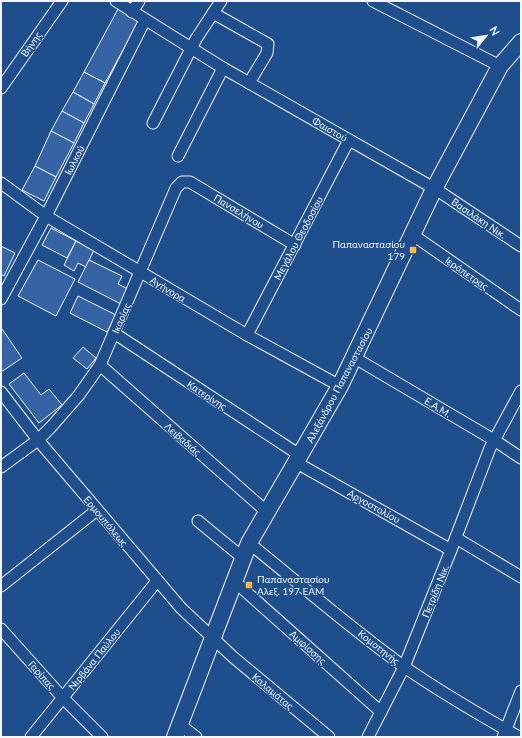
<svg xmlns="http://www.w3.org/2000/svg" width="522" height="738" viewBox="0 0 522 738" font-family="Lato,sans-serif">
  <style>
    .building { fill: #3563a3; stroke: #f2f6ff }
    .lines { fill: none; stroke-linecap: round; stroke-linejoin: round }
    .minor-casing { stroke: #f2f6ff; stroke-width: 13 }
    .secondary-casing { stroke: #f2f6ff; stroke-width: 18 }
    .minor { stroke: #1f4e8c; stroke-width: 11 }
    .secondary { stroke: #1f4e8c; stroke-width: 16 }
    .poi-dot { fill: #ffb74d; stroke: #1f4e8c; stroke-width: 1.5 }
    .labels { text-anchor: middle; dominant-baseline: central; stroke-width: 3; stroke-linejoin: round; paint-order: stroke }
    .street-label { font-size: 10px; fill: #f2f6ff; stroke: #1f4e8c }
    .poi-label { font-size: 10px; fill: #f2f6ff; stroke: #1f4e8c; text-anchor: end }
  </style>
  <rect width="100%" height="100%" fill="#1f4e8c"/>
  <g class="building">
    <polygon points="118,9 139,21 105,83 84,72"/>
    <polygon points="84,72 105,83 94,104 73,92"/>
    <polygon points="73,92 94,104 84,123 62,111"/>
    <polygon points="62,111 84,123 74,143 51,131"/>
    <polygon points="51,131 74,143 56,177 35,166"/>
    <polygon points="35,166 56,177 44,201 22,190"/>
    <polygon points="51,228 76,241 67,258 42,245"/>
    <polygon points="76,241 94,250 86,267 78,263 74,271 64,265"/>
    <polygon points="1,246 15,253 4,276 1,274"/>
    <polygon points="38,260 75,279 56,316 18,296"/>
    <polygon points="89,260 122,276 118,284 128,289 121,304 78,282"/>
    <polygon points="78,296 116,315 107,332 70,313"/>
    <polygon points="2,329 22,358 1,372 1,330"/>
    <polygon points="83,347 96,358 87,369 73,358"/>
    <polygon points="24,373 41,395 49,389 62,405 39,423 9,384"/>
  </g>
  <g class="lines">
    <defs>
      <g id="minor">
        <polyline points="116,1 223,68 437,190 521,246"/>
        <polyline points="373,1 500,66"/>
        <polyline points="132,12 139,1"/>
        <polyline points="213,13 268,44 267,53 249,83"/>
        <polyline points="1,88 62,1"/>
        <polyline points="153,123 196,39 221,1"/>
        <polyline points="178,156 223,68"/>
        <polyline points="1,183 46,216 247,335 340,386"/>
        <polyline points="413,235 521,310"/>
        <polyline points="1,299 46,216 145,20"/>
        <polyline points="114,333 301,456"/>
        <polyline points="247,335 349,140"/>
        <polyline points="355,358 494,440 521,458"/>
        <polyline points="100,365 267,512"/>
        <polyline points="1,392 38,440 181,608 233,657 329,737"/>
        <polyline points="297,463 451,550"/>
        <polyline points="1,467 38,440 51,427 79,395 100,365 176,188 182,182 190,182 295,245"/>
        <polyline points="198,521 243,558"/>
        <polyline points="456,538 521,577"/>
        <path d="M249,543c51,41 101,85 154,123 37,26 77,49 116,71"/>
        <polyline points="234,581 381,712"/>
        <polyline points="1,586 97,510"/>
        <polyline points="1,629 63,698 102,737"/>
        <polyline points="180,725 196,737"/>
        <polyline points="31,737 157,581"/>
        <polyline points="368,737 404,667 451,550 490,448 521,391"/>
        <polyline points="503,737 521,691"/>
      </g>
      <polyline id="secondary" points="175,737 249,543 340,386 434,189 500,66 521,42"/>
    </defs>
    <use href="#minor" class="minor-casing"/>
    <use href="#secondary" class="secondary-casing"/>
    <use href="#minor" class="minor"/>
    <use href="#secondary" class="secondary"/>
  </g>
  <g class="poi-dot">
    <rect x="409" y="246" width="8" height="8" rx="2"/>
    <rect x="245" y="581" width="8" height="8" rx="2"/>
  </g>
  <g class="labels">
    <g class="street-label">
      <text transform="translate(31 44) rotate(-55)">Βήνης</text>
      <text transform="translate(330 129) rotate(30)">Φαιστού</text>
      <text transform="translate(74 160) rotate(-63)">Ιωλκού</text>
      <text transform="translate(239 211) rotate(31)">Πανσελήνου</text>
      <text transform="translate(479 218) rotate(34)">Βασιλάκη Νικ.</text>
      <text transform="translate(298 238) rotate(-62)">Μεγάλου Θεοδοσίου</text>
      <text transform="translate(467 273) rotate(35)">Ιεράπετρας</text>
      <text transform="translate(168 289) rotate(31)">Αγήνορα</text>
      <text transform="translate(121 318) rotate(-66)">Ικαρίας</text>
      <text transform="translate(339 385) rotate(-62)">Αλεξάνδρου Παπαναστασίου</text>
      <text transform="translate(207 395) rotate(33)">Κατερίνης</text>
      <text transform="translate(438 407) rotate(31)">Ε.Α.Μ.</text>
      <text transform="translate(183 439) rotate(41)">Λειβαδιάς</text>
      <text transform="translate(374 506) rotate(29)">Αργοστολίου</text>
      <text transform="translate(106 521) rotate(50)">Ερμουπόλεως</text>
      <text transform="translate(435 591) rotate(-68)">Πετρίδη Νικ.</text>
      <text transform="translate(308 647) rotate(42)">Αμφίσσης</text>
      <text transform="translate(379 647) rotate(38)">Κομοτηνής</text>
      <text transform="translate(94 659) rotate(-51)">Νιρβάνα Παύλου</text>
      <text transform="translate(42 675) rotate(48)">Γαρίπας</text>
      <text transform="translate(273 691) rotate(40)">Καλαμάτας</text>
    </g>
    <g class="poi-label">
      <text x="405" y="244">Παπαναστασίου<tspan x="405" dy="12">179</tspan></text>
      <text x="257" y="579" text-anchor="start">Παπαναστασίου<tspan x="257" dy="12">Αλεξ. 197 ΕΑΜ</tspan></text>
    </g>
  </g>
  <rect width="522" height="738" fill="none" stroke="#f2f6ff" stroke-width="4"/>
  <g transform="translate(486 36) rotate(60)" stroke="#1f4e8c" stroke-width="3" paint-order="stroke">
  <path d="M0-3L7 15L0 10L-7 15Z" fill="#f2f6ff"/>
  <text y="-6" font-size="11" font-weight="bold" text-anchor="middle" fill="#f2f6ff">N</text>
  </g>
</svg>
